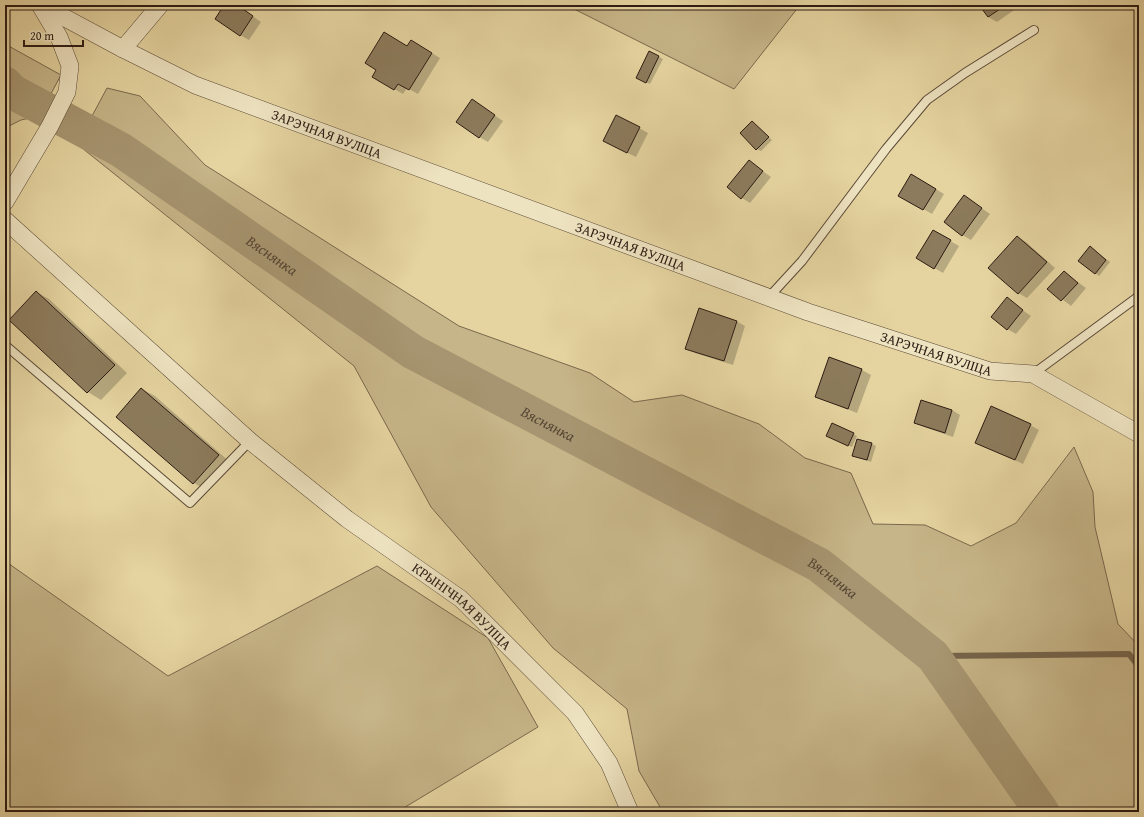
<svg xmlns="http://www.w3.org/2000/svg" width="1144" height="817" viewBox="0 0 1144 817" font-family="'Gentium Book Plus',serif">
  <style>
    .green { fill: #c6b588; stroke: #79684e }
    .shadow { fill: #0003 }
    .lines { fill: none; stroke-linecap: round; stroke-linejoin: round }
    .stream { stroke: #75644b; stroke-width: 6 }
    .river { stroke: #a69570; stroke-width: 35 }
    .building { fill: #8c7b5c; stroke: #2c1b13 }
    .service-casing { stroke: #5a4936; stroke-width: 10 }
    .minor-casing { stroke: #5a4936; stroke-width: 18 }
    .service { stroke: #eee3c1; stroke-width: 8 }
    .minor { stroke: #eee3c1; stroke-width: 17 }
    .labels { text-anchor: middle; dominant-baseline: central; stroke-width: 3; stroke-linejoin: round; paint-order: stroke }
    .street-label { font-size: 14px; fill: #2c1b13; stroke: #eee3c1 }
    .water-label { font-size: 15px; font-style: italic; fill: #574634; stroke: #eee3c1 }
  </style>
  <rect width="100%" height="100%" fill="#e5d4a0"/>
  <filter id="stains"><feTurbulence type="fractalNoise" baseFrequency=".005" numOctaves="4"/><feColorMatrix values="0 0 0 0 .2 0 0 0 0 .09 0 0 0 0 .02 0 0 0 .5 -.17"/></filter>
  <radialGradient id="worn" r=".72"><stop offset=".6" stop-color="#630" stop-opacity="0"/><stop offset="1" stop-color="#630" stop-opacity=".3"/></radialGradient>
  <g class="green">
    <polygon points="566,5 800,5 734,89"/>
    <polygon points="5,44 61,75 39,116 21,120 5,128"/>
    <polygon points="107,88 140,96 205,165 459,326 590,373 634,402 682,395 759,424 805,458 851,473 873,524 925,525 971,546 1016,523 1074,447 1093,492 1095,527 1118,624 1139,646 1139,812 663,812 639,771 627,709 553,648 431,507 354,366 77,144"/>
    <polygon points="5,561 168,676 377,566 488,638 538,727 397,812 5,812"/>
  </g>
  <g class="shadow">
    <polygon points="126,5 133,5 130,8"/>
    <polygon points="225,5 237,5 261,22 249,40 240,35"/>
    <polygon points="980,5 1021,5 997,22 988,17"/>
    <polygon points="420,46 440,58 418,94 407,88 403,94 373,77 408,47"/>
    <polygon points="649,52 663,59 650,84 641,80"/>
    <polygon points="473,101 503,121 488,142 479,137"/>
    <polygon points="752,122 772,140 761,151 757,149"/>
    <polygon points="639,128 648,133 636,157 613,146"/>
    <polygon points="749,161 771,177 750,203 742,198"/>
    <polygon points="912,175 944,194 932,214 899,195"/>
    <polygon points="964,196 990,214 971,240 962,235"/>
    <polygon points="933,231 959,246 943,273 917,258"/>
    <polygon points="1018,237 1026,242 1055,268 1027,298 1018,293"/>
    <polygon points="1094,250 1110,262 1099,276 1095,273"/>
    <polygon points="1064,272 1086,288 1071,306 1049,289"/>
    <polygon points="36,292 49,299 127,373 101,400 88,392 10,319"/>
    <polygon points="1007,299 1031,316 1016,334 1007,329"/>
    <polygon points="736,321 745,326 733,365 695,353 687,348"/>
    <polygon points="830,358 862,370 871,375 857,413 816,397"/>
    <polygon points="142,389 155,396 231,463 207,491 194,483 117,417"/>
    <polygon points="952,410 960,415 953,437 924,427 915,422"/>
    <polygon points="1030,425 1039,430 1023,464 985,447"/>
    <polygon points="853,434 857,436 852,447 832,438"/>
    <polygon points="872,444 876,446 871,462 853,456"/>
  </g>
  <g class="lines">
    <polyline class="stream" points="933,656 1129,654 1139,667"/>
    <path class="river" id="s1" d="M5,84l8,8 108,58 292,202 406,213 114,91 109,156"/>
  </g>
  <g class="building">
    <polygon points="224,5 237,5 253,16 240,36 215,19"/>
    <polygon points="979,5 1006,5 988,17"/>
    <polygon points="384,32 407,46 411,40 432,53 409,90 398,84 394,90 372,77 376,70 365,63"/>
    <polygon points="649,51 659,56 646,83 636,78"/>
    <polygon points="472,99 495,115 479,138 456,122"/>
    <polygon points="616,115 640,127 627,153 603,141"/>
    <polygon points="752,121 769,137 756,150 740,133"/>
    <polygon points="749,160 763,171 741,199 727,187"/>
    <polygon points="911,174 936,189 923,210 898,196"/>
    <polygon points="964,195 982,208 962,236 944,222"/>
    <polygon points="933,230 951,240 934,269 916,258"/>
    <polygon points="1017,236 1047,262 1018,294 988,268"/>
    <polygon points="1090,246 1106,260 1095,274 1078,261"/>
    <polygon points="1064,271 1078,283 1061,301 1047,289"/>
    <polygon points="36,291 115,365 87,393 9,320"/>
    <polygon points="1007,297 1023,310 1007,330 991,317"/>
    <polygon points="699,308 737,321 724,361 685,349"/>
    <polygon points="829,357 862,369 848,409 815,397"/>
    <polygon points="141,388 219,455 193,484 116,417"/>
    <polygon points="921,400 952,410 945,433 914,423"/>
    <polygon points="991,406 1031,424 1015,460 975,443"/>
    <polygon points="832,423 854,433 848,446 826,436"/>
    <polygon points="857,439 872,443 867,460 852,456"/>
  </g>
  <g class="lines">
    <defs>
      <g id="service">
        <polyline points="769,297 802,261 886,149 927,100 965,73 1034,30"/>
        <polyline points="5,345 190,503 250,441"/>
        <polyline points="1033,374 1139,296"/>
      </g>
      <g id="minor">
        <polyline points="41,5 123,49 160,5"/>
        <path id="s2" d="M123,49l72,36 613,227 182,59 43,3 106,60"/>
        <polyline points="5,202 50,126 67,92 70,66 59,37 40,5"/>
        <path id="s3" d="M5,220l245,221 97,78 114,80 114,114 34,50 21,49"/>
      </g>
    </defs>
    <use href="#service" class="service-casing"/>
    <use href="#minor" class="minor-casing"/>
    <use href="#service" class="service"/>
    <use href="#minor" class="minor"/>
  </g>
  <g class="labels">
    <g class="street-label">
      <text stroke="none"><textPath href="#s2" startOffset="221">ЗАРЭЧНАЯ ВУЛІЦА</textPath></text>
      <text stroke="none"><textPath href="#s2" startOffset="545">ЗАРЭЧНАЯ ВУЛІЦА</textPath></text>
      <text stroke="none"><textPath href="#s2" startOffset="869">ЗАРЭЧНАЯ ВУЛІЦА</textPath></text>
      <text stroke="none"><textPath href="#s3" startOffset="599">КРЫНІЧНАЯ ВУЛІЦА</textPath></text>
    </g>
    <g class="water-label">
      <text stroke="none"><textPath href="#s1" startOffset="318">Вяснянка</textPath></text>
      <text stroke="none"><textPath href="#s1" startOffset="642">Вяснянка</textPath></text>
      <text stroke="none"><textPath href="#s1" startOffset="966">Вяснянка</textPath></text>
    </g>
  </g>
  <rect width="1144" height="817" fill="none" stroke="#e5d4a0" stroke-width="20"/>
  <rect x="6" y="6" width="1132" height="805" fill="none" stroke="#2c1b13" stroke-width="2"/>
  <rect x="10" y="10" width="1124" height="797" fill="none" stroke="#2c1b13"/>
  <path d="M24 40v6h59v-6" fill="none" stroke="#2c1b13" stroke-width="2"/>
  <text x="30" y="40" font-size="12" fill="#2c1b13" stroke="#eee3c1" stroke-width="3" paint-order="stroke">20 m</text>
  <rect width="100%" height="100%" filter="url(#stains)"/>
  <rect width="100%" height="100%" fill="url(#worn)"/>
</svg>
